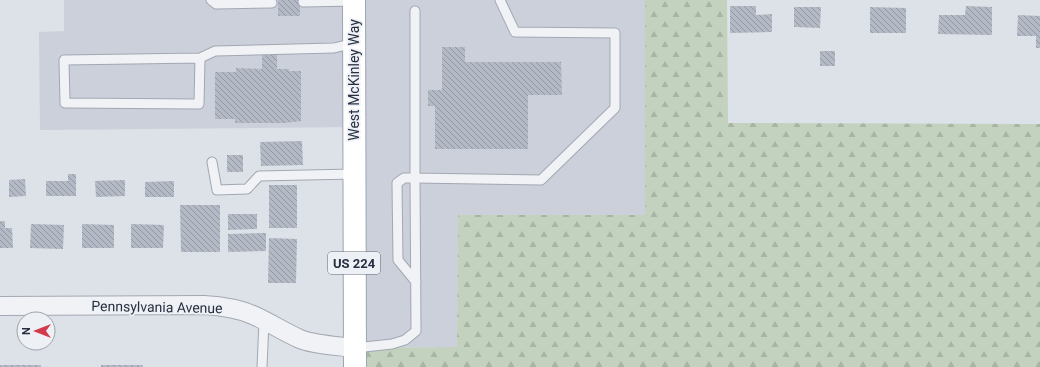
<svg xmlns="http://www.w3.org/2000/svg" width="1040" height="367" viewBox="0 0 1040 367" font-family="Roboto,sans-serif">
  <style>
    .built { fill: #cbd0da }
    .forest { fill: url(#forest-firs) }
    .building { fill: url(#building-back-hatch) }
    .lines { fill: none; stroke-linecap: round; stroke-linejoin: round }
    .lane-casing { stroke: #a2a8b2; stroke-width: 11 }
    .street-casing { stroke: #a2a8b2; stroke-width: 20 }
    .primary-casing { stroke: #9ca5b4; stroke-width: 24 }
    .lane { stroke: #f0f2f6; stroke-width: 9 }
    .street { stroke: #f0f2f6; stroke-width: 18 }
    .primary { stroke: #fff; stroke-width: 22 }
    .labels { text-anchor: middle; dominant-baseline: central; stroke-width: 3.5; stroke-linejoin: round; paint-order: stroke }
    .shield { fill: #edf0f5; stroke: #626876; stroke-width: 1 }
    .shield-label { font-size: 13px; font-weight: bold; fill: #262e3f }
    .street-label { font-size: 14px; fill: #262e3f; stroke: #edf0f5 }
  </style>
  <defs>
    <pattern id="forest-firs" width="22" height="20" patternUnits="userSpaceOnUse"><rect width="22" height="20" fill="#c2d2be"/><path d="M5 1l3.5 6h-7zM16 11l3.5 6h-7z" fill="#a7b5a4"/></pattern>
    <pattern id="building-back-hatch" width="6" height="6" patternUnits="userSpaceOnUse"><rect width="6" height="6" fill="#b4bac5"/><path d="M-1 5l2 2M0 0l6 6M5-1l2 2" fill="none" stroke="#9298a1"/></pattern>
  </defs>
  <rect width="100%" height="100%" fill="#dde1e8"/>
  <polygon class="built" points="64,0 645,0 645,215 458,215 457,347 355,348 354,127 40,130 39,32 64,31"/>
  <polygon class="forest" points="645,0 727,0 728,123 1040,124 1040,367 355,367 355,348 457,347 458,215 645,215"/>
  <g class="building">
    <rect x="278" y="0" width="22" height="16"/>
    <polygon points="730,6 756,6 756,15 772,14 772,32 730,33"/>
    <polygon points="966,6 992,7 992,35 938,34 939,15 965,15"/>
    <polygon points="794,7 821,7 820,28 794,27"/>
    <polygon points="870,7 906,8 906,33 870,33"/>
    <polygon points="1018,15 1040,16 1040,48 1036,48 1036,36 1017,36"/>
    <polygon points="442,47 465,47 465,62 561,62 562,95 528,95 528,149 435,149 435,106 428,106 428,90 442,90"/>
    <polygon points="262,51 277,51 277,69 289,69 289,71 301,71 301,121 285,123 235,123 235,119 215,119 215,72 236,72 236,68 262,69"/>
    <rect x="820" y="51" width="15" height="15"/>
    <polygon points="302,141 303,165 261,166 260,142"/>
    <rect x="227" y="155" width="16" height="17"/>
    <polygon points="68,174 76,174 76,196 46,196 46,181 68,181"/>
    <polygon points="25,179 26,196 9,197 9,180"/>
    <polygon points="125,180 125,196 96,197 95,181"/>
    <polygon points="174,181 174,197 145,197 145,182"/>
    <rect x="269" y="185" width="28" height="43"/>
    <polygon points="180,205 220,205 220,252 181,252"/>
    <polygon points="228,214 257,214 257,229 228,230"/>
    <polygon points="0,221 5,221 5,228 12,228 13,248 0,248"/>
    <polygon points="31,224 64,225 63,249 30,248"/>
    <polygon points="82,224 114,225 114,248 82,248"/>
    <polygon points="131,224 164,225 163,248 131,248"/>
    <polygon points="266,233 266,251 228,252 228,234"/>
    <polygon points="269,238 297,239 296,283 268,283"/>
    <rect x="0" y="365" width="41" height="2"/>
    <rect x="101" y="365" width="42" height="2"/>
  </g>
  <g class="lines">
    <defs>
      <g id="lane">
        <polyline points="211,0 216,4 272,3"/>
        <polyline points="303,2 354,1"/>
        <polyline points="415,11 415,178 541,180 615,108 615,33 515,32 500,0"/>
        <polyline points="200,58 199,104 65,103 64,60 200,58 215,51 334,48 354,43"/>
        <polyline points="212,162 217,190 247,189 259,176 354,174"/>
        <polyline points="355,348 392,344 405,340 416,331 415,178 404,178 397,183 398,260 416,282"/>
        <polyline points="262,367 264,321"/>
      </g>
      <path id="street" d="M0,306l204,-1c17,1 33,3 49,10 16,7 31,17 47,24 14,6 39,7 55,9"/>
      <polyline id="primary" points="354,0 355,367"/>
    </defs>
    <use href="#lane" class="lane-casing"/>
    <use href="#street" class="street-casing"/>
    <use href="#primary" class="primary-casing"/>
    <use href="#lane" class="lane"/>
    <use href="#street" class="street"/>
    <use href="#primary" class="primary"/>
  </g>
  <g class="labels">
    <rect class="shield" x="328" y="252" width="52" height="22" rx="3"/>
    <g class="shield-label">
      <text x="354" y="263">US 224</text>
    </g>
    <g class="street-label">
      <text transform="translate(354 80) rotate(-90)">West McKinley Way</text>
      <text transform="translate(157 307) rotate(1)">Pennsylvania Avenue</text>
    </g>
  </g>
  <g transform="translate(36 331) rotate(270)"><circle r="19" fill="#edf0f5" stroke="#9da2ac"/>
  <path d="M0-3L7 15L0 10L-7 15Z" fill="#d33b4d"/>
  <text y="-6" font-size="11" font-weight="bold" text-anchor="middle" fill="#262e3f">N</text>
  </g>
</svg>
